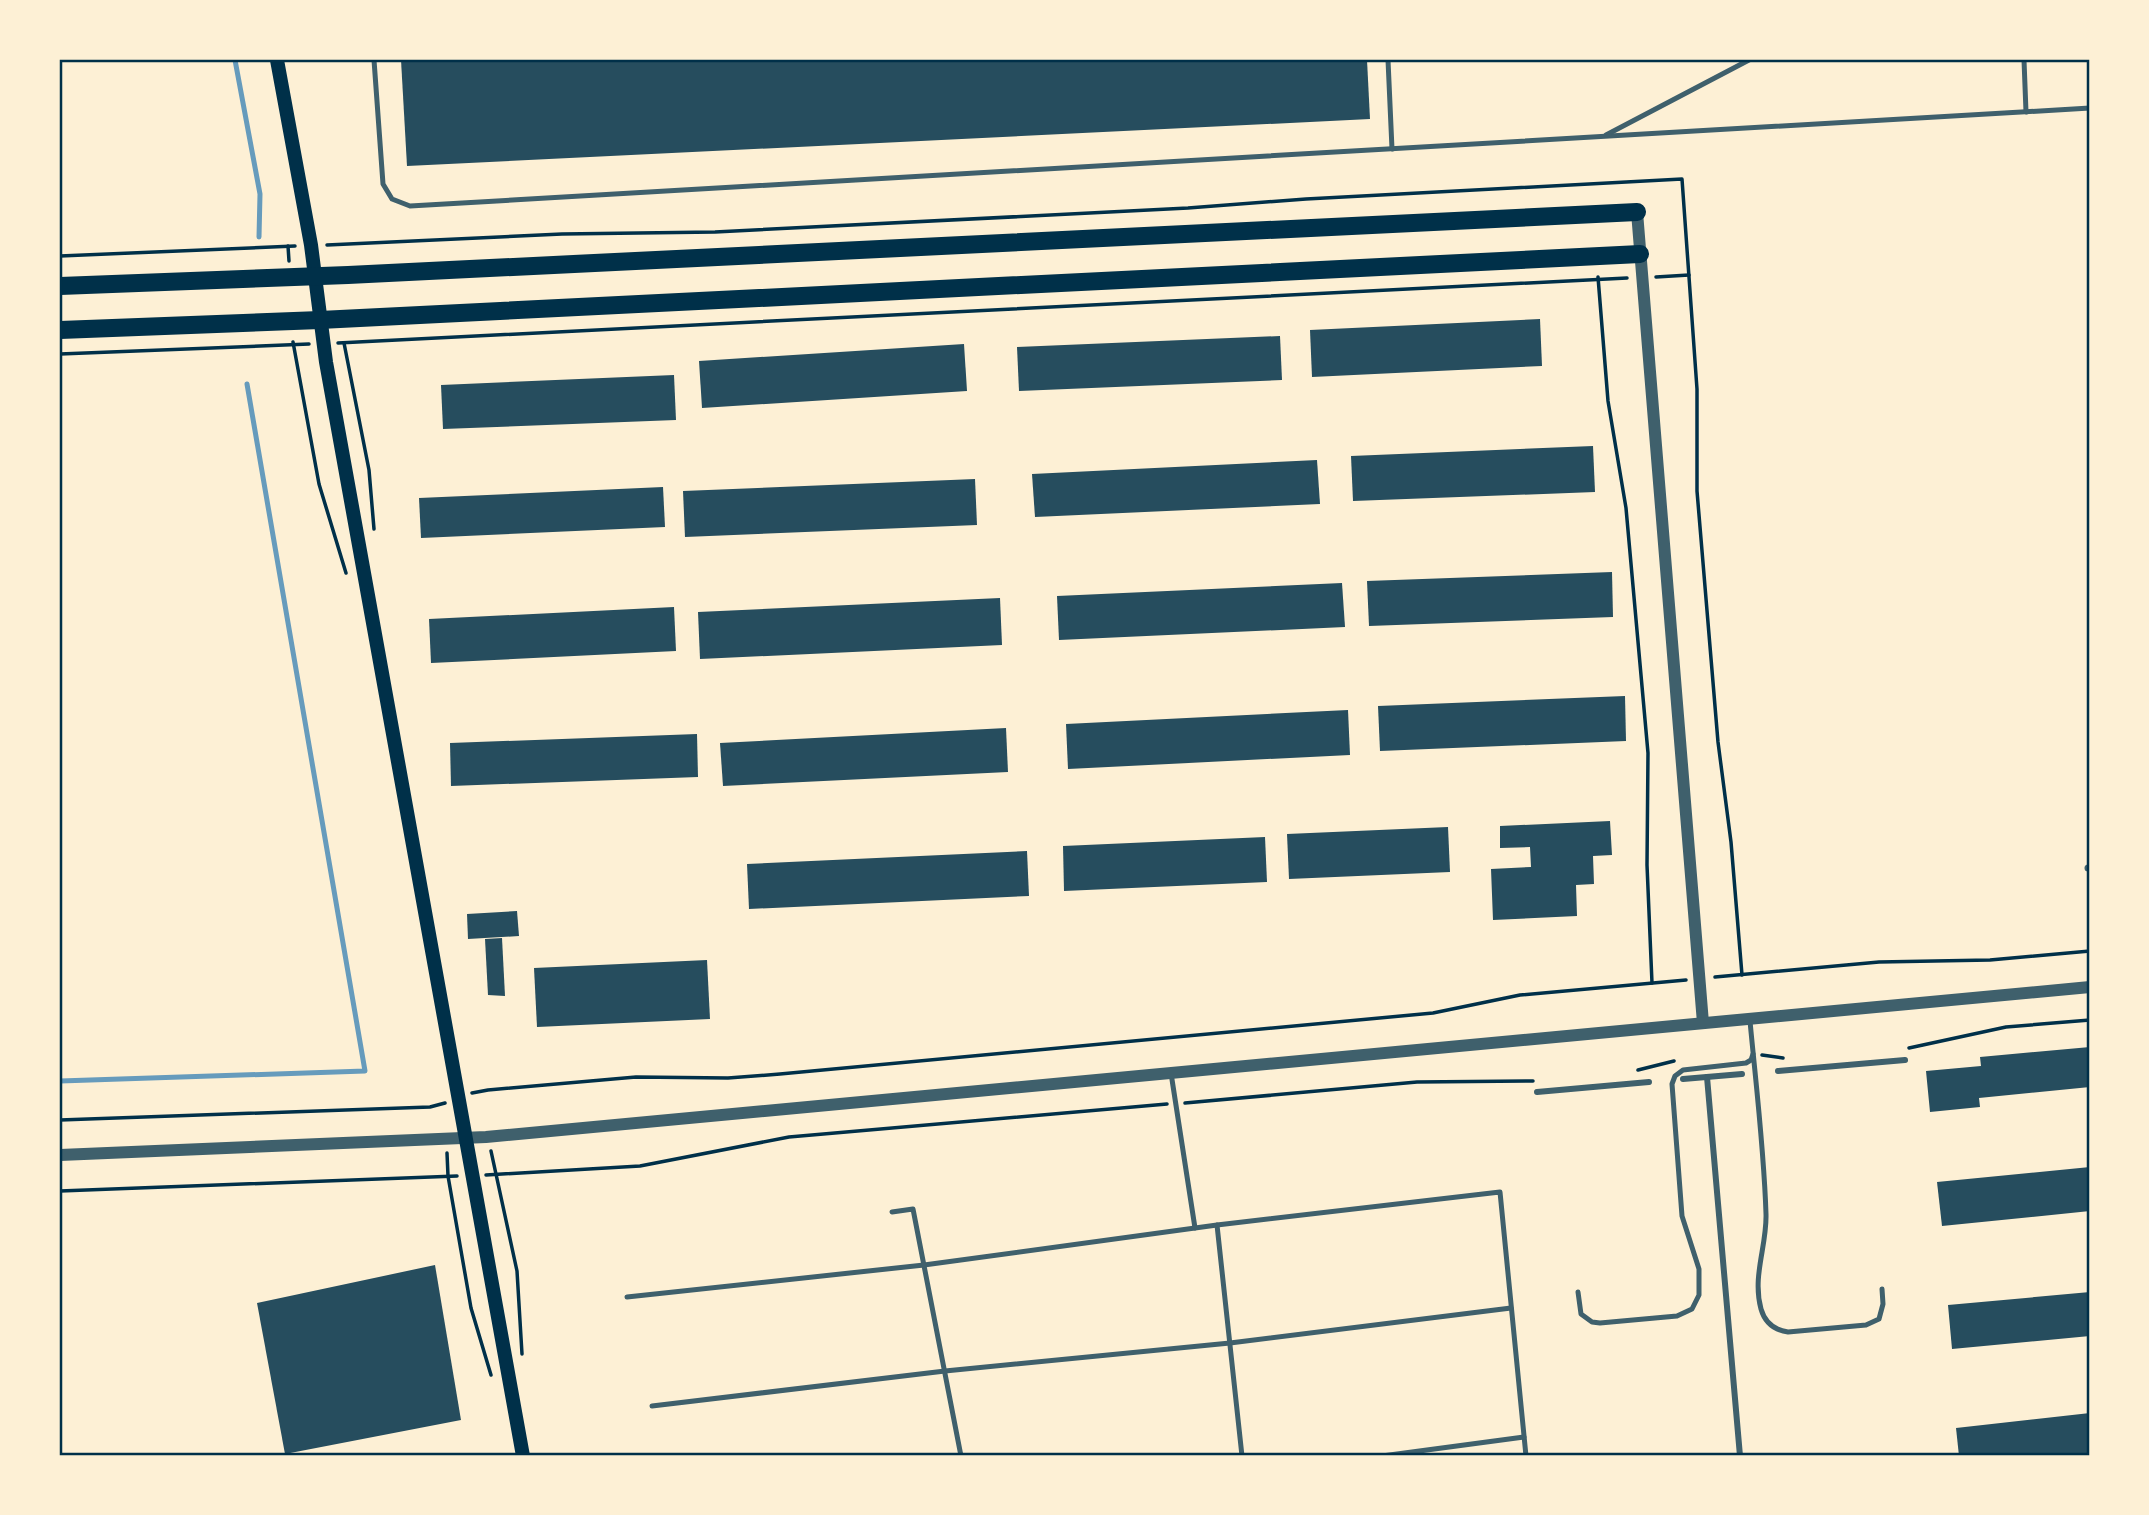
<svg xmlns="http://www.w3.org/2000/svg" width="2149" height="1515" viewBox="0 0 2149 1515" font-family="Karla,sans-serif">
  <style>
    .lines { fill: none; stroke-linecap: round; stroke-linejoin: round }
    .stream { stroke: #669bbc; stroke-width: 5 }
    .building { fill: #264d5e }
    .path { stroke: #003049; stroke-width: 3.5 }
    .service { stroke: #3f606c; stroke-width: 5 }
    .pedestrian { stroke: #3f606c; stroke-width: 6 }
    .minor { stroke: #3f606c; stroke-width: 7 }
    .tertiary { stroke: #3f606c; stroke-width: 12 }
    .secondary { stroke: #003049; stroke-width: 14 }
    .primary { stroke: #003049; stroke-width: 18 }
    .neatline { fill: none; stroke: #003049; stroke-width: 2.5 }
  </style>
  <rect width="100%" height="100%" fill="#fdf0d5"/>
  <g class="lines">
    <g class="stream">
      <polyline points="235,60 260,194 259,237"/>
      <polyline points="60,1081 365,1071 247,384"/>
    </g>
  </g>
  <g class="building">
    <polygon points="401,60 1367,60 1370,119 407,166"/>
    <polygon points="1540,319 1542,366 1312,377 1310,330"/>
    <polygon points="1280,336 1282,380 1019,391 1017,347"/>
    <polygon points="964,344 967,391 702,408 699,361"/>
    <polygon points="674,375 676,420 443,429 441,385"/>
    <polygon points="1593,446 1595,492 1353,501 1351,456"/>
    <polygon points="1317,460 1320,504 1035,517 1032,474"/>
    <polygon points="975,479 977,525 685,537 683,491"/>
    <polygon points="663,487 665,527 421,538 419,498"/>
    <polygon points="1612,572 1613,617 1369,626 1367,581"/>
    <polygon points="1342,583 1345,627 1059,640 1057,596"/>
    <polygon points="1000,598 1002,645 700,659 698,612"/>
    <polygon points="674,607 676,651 431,663 429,619"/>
    <polygon points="1625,696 1626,741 1380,751 1378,706"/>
    <polygon points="1348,710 1350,755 1068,769 1066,724"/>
    <polygon points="1006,728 1008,772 723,786 720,743"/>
    <polygon points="697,734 698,777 451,786 450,743"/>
    <polygon points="1610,821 1612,855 1593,856 1594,884 1576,885 1577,916 1493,920 1491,869 1531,867 1530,847 1500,848 1500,826"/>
    <polygon points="1448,827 1450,872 1289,879 1287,834"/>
    <polygon points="1265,837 1267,882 1064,891 1063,846"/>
    <polygon points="1027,851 1029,896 749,909 747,864"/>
    <polygon points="517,911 519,936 468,939 467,914"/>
    <polygon points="502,938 505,996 488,995 485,939"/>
    <polygon points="707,960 710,1019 537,1027 534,968"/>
    <polygon points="2090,1047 2090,1087 1979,1098 1980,1107 1930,1112 1926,1071 1981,1066 1980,1057"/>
    <polygon points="2090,1167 2090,1211 1942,1226 1937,1182"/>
    <polygon points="435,1265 461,1420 285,1454 257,1303"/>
    <polygon points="2090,1292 2090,1336 1952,1349 1948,1305"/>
    <polygon points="2090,1413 2090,1456 1959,1456 1956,1428"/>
  </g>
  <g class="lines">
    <g class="path">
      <polyline points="327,245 562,234 715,232 1188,208 1306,199 1682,179 1697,389 1697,491 1718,742 1731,842 1742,975"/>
      <polyline points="288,246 289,261"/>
      <polyline points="60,256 295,246"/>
      <polyline points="1598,277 1608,401 1626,508 1648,753 1647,865 1652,983"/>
      <polyline points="1656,277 1689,275"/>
      <polyline points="293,342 319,484 346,573"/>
      <polyline points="338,343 1627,278"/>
      <polyline points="344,343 369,470 374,529"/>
      <polyline points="60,354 309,344"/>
      <polyline points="1715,977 1879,962 1990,960 2090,951"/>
      <polyline points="1909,1048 2006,1027 2090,1020"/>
      <polyline points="1762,1055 1783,1058"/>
      <polyline points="1638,1070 1674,1061"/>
      <polyline points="472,1093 488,1090 636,1077 728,1078 780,1074 1433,1013 1520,995 1686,980"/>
      <polyline points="1185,1103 1417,1082 1533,1081"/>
      <polyline points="60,1120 430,1107 445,1103"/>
      <polyline points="491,1151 517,1271 522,1354"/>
      <polyline points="447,1153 448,1176 471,1308 491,1375"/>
      <polyline points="486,1175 640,1166 789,1137 1167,1104"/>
      <polyline points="60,1191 457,1176"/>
    </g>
    <g class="service">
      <polyline points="374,60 383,184 392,199 410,206 2090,108"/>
      <polyline points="1388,60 1392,149"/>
      <polyline points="2024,60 2026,112"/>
      <polyline points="1606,135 1749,60"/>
      <path d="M1750,1021c6,64 14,128 16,193 1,32 -14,62 -5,95 4,14 13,21 27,23l78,-7 13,-6 4,-15 -1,-15"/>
      <polyline points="1171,1073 1195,1228"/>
      <polyline points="892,1212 913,1209 961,1456"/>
      <polyline points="1217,1225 1242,1456"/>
      <polyline points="1578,1292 1581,1314 1592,1322 1600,1323 1677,1316 1692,1309 1699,1295 1699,1269 1682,1216 1672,1084 1675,1076 1683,1070 1746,1063 1751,1060 1753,1054"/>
      <polyline points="627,1297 924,1265 1217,1225 1500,1192 1526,1456"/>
      <polyline points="652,1406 945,1371 1230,1343 1511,1308"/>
      <polyline points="1382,1456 1524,1437"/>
    </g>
    <g class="pedestrian">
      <polyline points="1778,1071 1905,1060"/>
      <polyline points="1707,1077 1740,1456"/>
      <polyline points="1683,1079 1742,1074"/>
      <polyline points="1537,1092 1649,1082"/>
    </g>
    <polyline class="minor" points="2088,868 2090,868"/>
    <g class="tertiary">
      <polyline points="1637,212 1703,1023"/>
      <polyline points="60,1155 486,1137 2090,987"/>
    </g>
    <polyline class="secondary" points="277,60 311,245 326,362 523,1456"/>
    <g class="primary">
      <polyline points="60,286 348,275 1637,212"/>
      <polyline points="60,330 320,320 1640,254"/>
    </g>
  </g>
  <rect width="2149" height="1515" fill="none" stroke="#fdf0d5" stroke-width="122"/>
  <rect x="61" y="61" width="2027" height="1393" class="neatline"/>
</svg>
